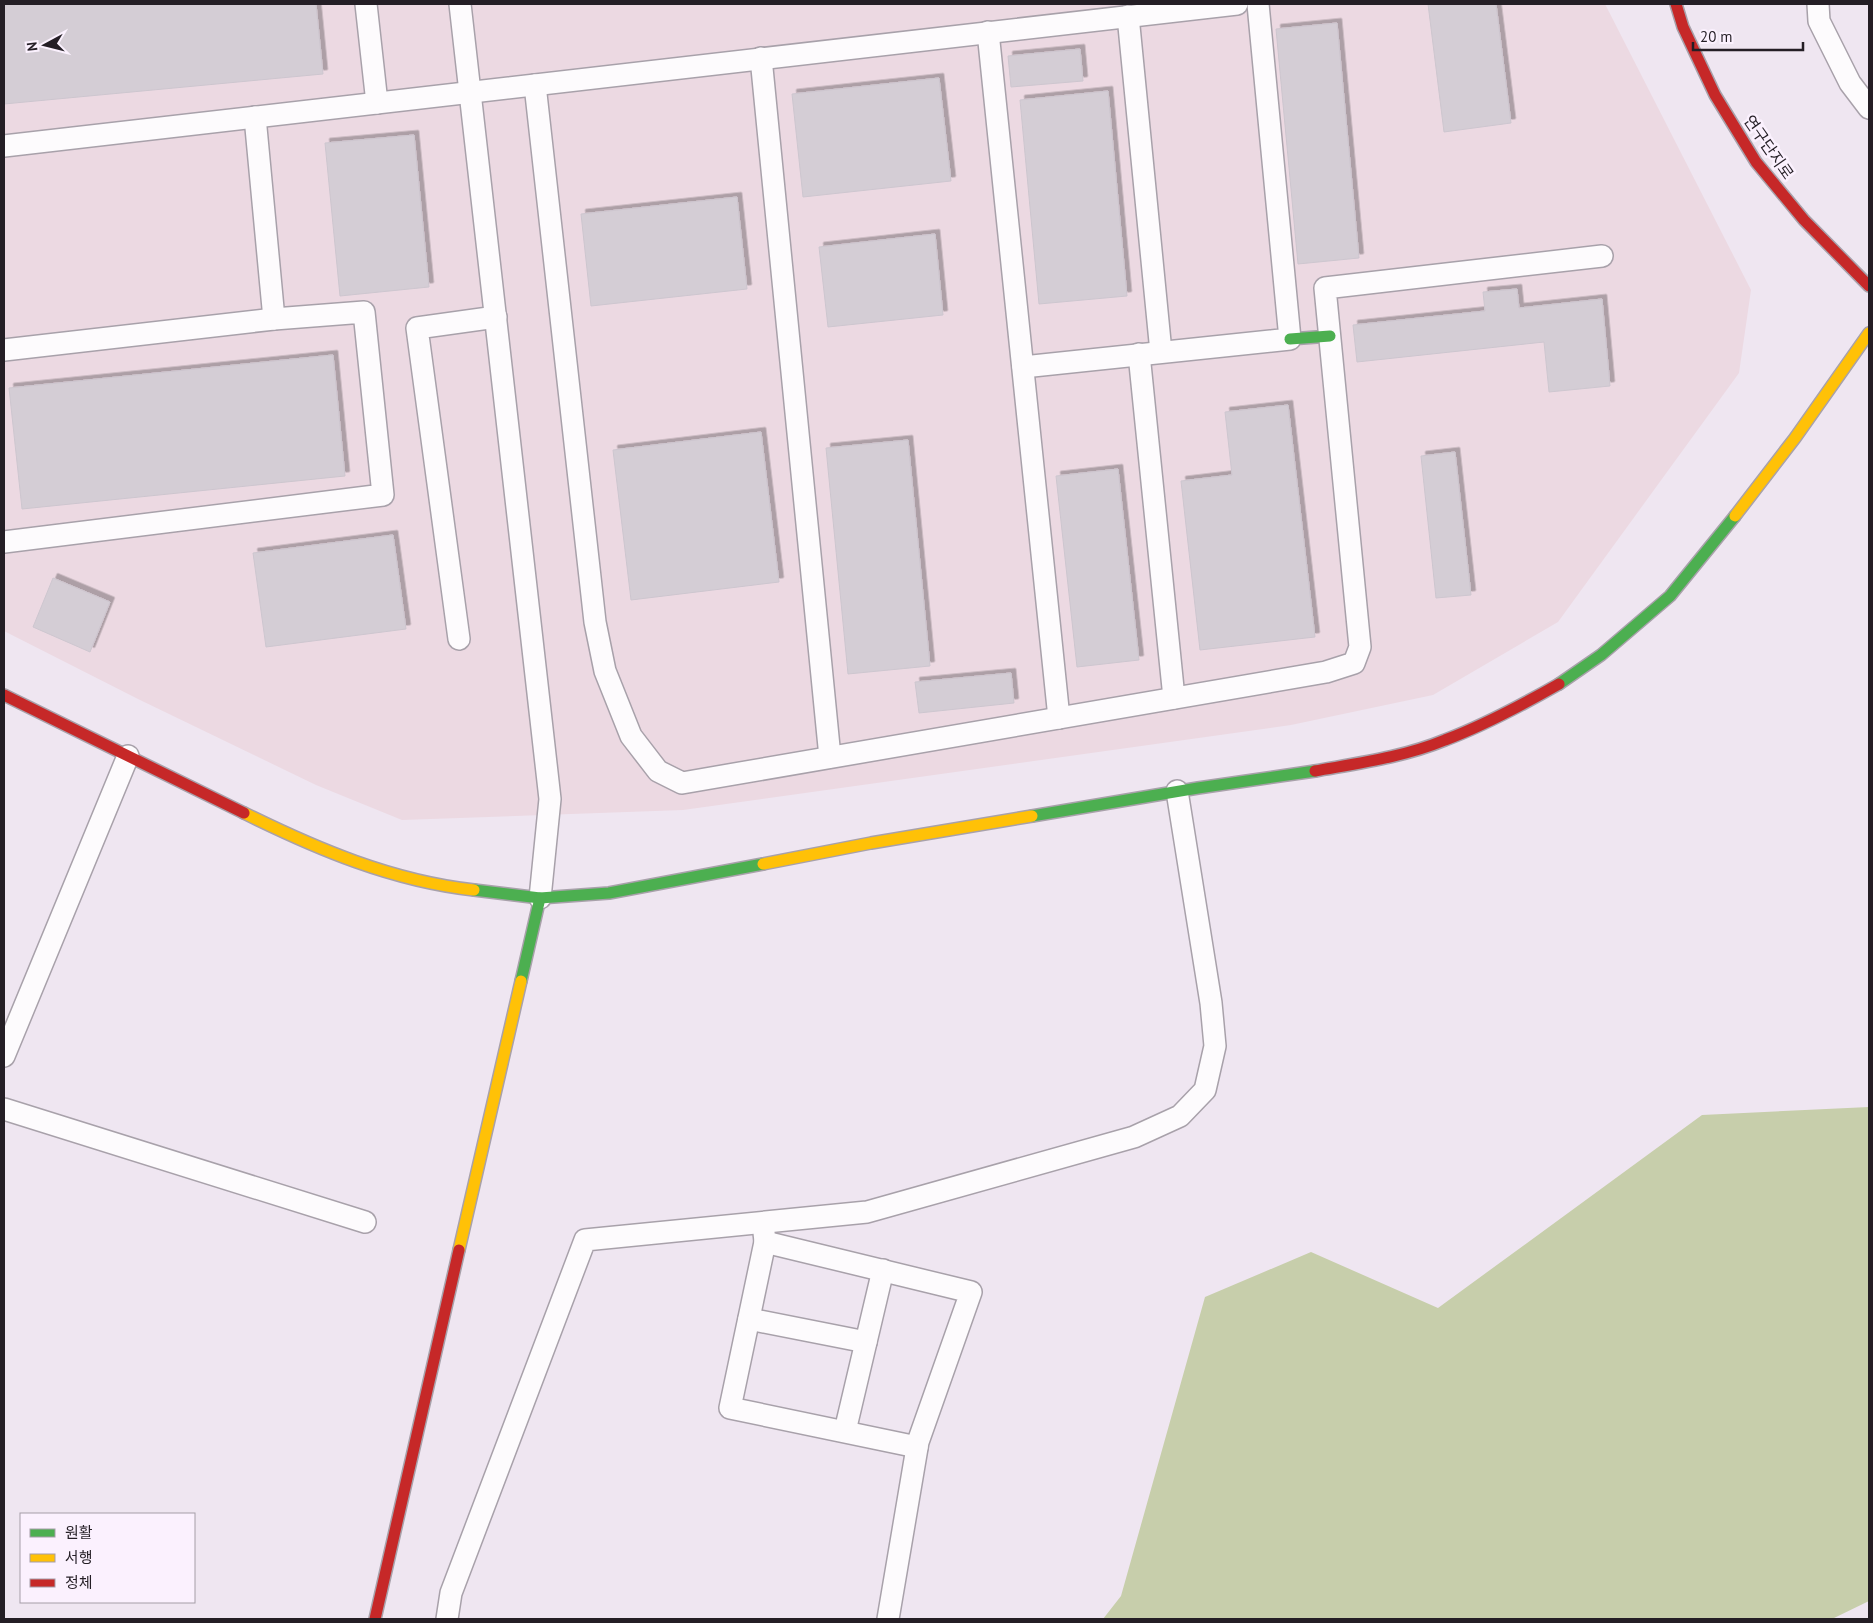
<svg xmlns="http://www.w3.org/2000/svg" width="1873" height="1623" viewBox="0 0 1873 1623" font-family="'PT Sans','Noto Sans KR',sans-serif">
  <style>
    .industrial { fill: #ecd9e2 }
    .forest { fill: #c7ceab }
    .building { fill: #d4cdd5; stroke: #cdc6cf; filter: url(#shadow) }
    .lines { fill: none; stroke-linecap: round; stroke-linejoin: round }
    .lane-casing { stroke: #a8a1aa; stroke-width: 24 }
    .fast-casing { stroke: #a8a1aa; stroke-width: 14 }
    .slow-casing { stroke: #a8a1aa; stroke-width: 14 }
    .jam-casing { stroke: #a8a1aa; stroke-width: 14 }
    .lane { stroke: #fdfbfd; stroke-width: 21 }
    .fast { stroke: #4caf50; stroke-width: 11 }
    .slow { stroke: #ffc107; stroke-width: 11 }
    .jam { stroke: #c62828; stroke-width: 11 }
    .labels { text-anchor: middle; dominant-baseline: central; stroke-width: 5; stroke-linejoin: round; paint-order: stroke }
    .street-label { font-size: 16px; fill: #241e25; stroke: #fbf1fe }
  </style>
  <defs>
    <filter id="shadow"><feDropShadow dx="4.5" dy="-4.5" stdDeviation="0" flood-color="#0004"/></filter>
  </defs>
  <rect width="100%" height="100%" fill="#efe6f1"/>
  <polygon class="industrial" points="4,4 1605,4 1751,290 1739,373 1558,622 1433,695 1291,725 683,810 402,820 316,785 138,699 4,631"/>
  <polygon class="forest" points="1869,1107 1869,1601 1832,1619 1103,1619 1121,1596 1205,1297 1311,1252 1438,1308 1702,1115"/>
  <g class="building">
    <polygon points="4,4 316,4 323,74 4,104"/>
    <polygon points="1428,4 1496,4 1511,123 1444,132"/>
    <polygon points="1337,23 1359,258 1298,264 1276,29"/>
    <polygon points="1080,49 1083,81 1011,87 1008,56"/>
    <polygon points="939,78 951,181 803,197 792,94"/>
    <polygon points="1108,91 1127,296 1039,304 1020,100"/>
    <polygon points="414,135 429,287 340,296 325,143"/>
    <polygon points="737,197 747,289 591,306 581,214"/>
    <polygon points="935,234 943,315 828,327 819,247"/>
    <polygon points="1517,289 1519,308 1602,299 1610,386 1549,392 1544,342 1357,362 1353,325 1485,311 1483,292"/>
    <polygon points="333,355 345,476 22,509 9,388"/>
    <polygon points="1288,405 1315,637 1200,650 1181,481 1232,475 1225,412"/>
    <polygon points="761,432 779,582 631,600 613,450"/>
    <polygon points="908,440 930,666 848,674 826,448"/>
    <polygon points="1455,452 1471,595 1436,598 1421,456"/>
    <polygon points="1118,469 1139,660 1077,667 1056,476"/>
    <polygon points="393,535 406,629 266,647 253,553"/>
    <polygon points="53,578 110,602 90,652 33,627"/>
    <polygon points="1011,673 1014,703 919,713 915,682"/>
  </g>
  <g class="lines">
    <defs>
      <g id="lane">
        <polyline points="366,4 377,103"/>
        <polyline points="460,4 550,799 540,898"/>
        <polyline points="1818,4 1819,21 1850,83 1869,108"/>
        <polyline points="1128,16 1161,352"/>
        <polyline points="988,32 1059,718"/>
        <polyline points="761,58 830,757"/>
        <polyline points="535,85 595,622 605,671 631,736 658,771 682,783 1326,672 1354,663 1360,647 1325,288 1602,256"/>
        <polyline points="255,117 274,319"/>
        <polyline points="4,146 1237,4"/>
        <polyline points="4,350 274,319 364,312 383,495 4,542"/>
        <polyline points="1139,354 1174,698"/>
        <polyline points="1023,367 1290,339 1258,4"/>
        <polyline points="459,639 417,328 496,317"/>
        <polyline points="4,1056 128,756"/>
        <polyline points="4,1109 365,1222"/>
        <polyline points="763,1223 765,1242 971,1292 918,1442 888,1619"/>
        <polyline points="765,1242 730,1408 917,1447"/>
        <polyline points="749,1319 866,1342"/>
        <polyline points="845,1431 883,1270"/>
        <polyline points="447,1619 451,1593 585,1240 867,1212 1134,1137 1180,1116 1205,1090 1215,1046 1211,1003 1177,791"/>
      </g>
      <g id="fast">
        <polyline points="1290,339 1330,336"/>
        <polyline points="1559,684 1601,655 1670,596 1735,516"/>
        <polyline points="1032,816 1198,788 1315,771"/>
        <polyline points="474,890 540,898 609,893 763,864"/>
        <polyline points="521,981 540,898"/>
      </g>
      <g id="slow">
        <polyline points="1735,516 1795,438 1869,333"/>
        <path d="M244,813c73,36 148,68 230,77"/>
        <polyline points="763,864 871,843 1032,816"/>
        <polyline points="459,1250 521,981"/>
      </g>
      <g id="jam">
        <polyline points="1676,4 1683,27 1715,95 1756,162 1804,220 1869,286"/>
        <polyline points="4,695 244,813"/>
        <path d="M1315,771c44,-8 89,-14 130,-31 40,-15 77,-35 114,-56"/>
        <polyline points="375,1619 459,1250"/>
      </g>
    </defs>
    <use href="#lane" class="lane-casing"/>
    <use href="#fast" class="fast-casing"/>
    <use href="#slow" class="slow-casing"/>
    <use href="#jam" class="jam-casing"/>
    <use href="#lane" class="lane"/>
    <use href="#fast" class="fast"/>
    <use href="#slow" class="slow"/>
    <use href="#jam" class="jam"/>
  </g>
  <g class="labels">
    <g class="street-label">
      <text transform="translate(1769 147) rotate(55)">연구단지로</text>
    </g>
  </g>
  <rect width="1873" height="1623" fill="none" stroke="#241e25" stroke-width="10"/>
  <rect x="20" y="1513" width="175" height="90" fill="#fbf1fe" stroke="#a59da7"/>
  <rect x="30" y="1529" width="25" height="8" fill="#4caf50" stroke="#a59da7"/>
  <text x="65" y="1538" font-size="15" fill="#241e25">원활</text>
  <rect x="30" y="1554" width="25" height="8" fill="#ffc107" stroke="#a59da7"/>
  <text x="65" y="1563" font-size="15" fill="#241e25">서행</text>
  <rect x="30" y="1579" width="25" height="8" fill="#c62828" stroke="#a59da7"/>
  <text x="65" y="1588" font-size="15" fill="#241e25">정체</text>
  <g transform="translate(45 45) rotate(263)" stroke="#fbf1fe" stroke-width="4" paint-order="stroke">
  <path d="M0-4L9 19L0 12L-9 19Z" fill="#241e25"/>
  <text y="-8" font-size="14" font-weight="bold" text-anchor="middle" fill="#241e25">N</text>
  </g>
  <path d="M1693 42v8h110v-8" fill="none" stroke="#241e25" stroke-width="2.5"/>
  <text x="1700" y="42" font-size="15" fill="#241e25" stroke="#fbf1fe" stroke-width="4" paint-order="stroke">20 m</text>
</svg>
